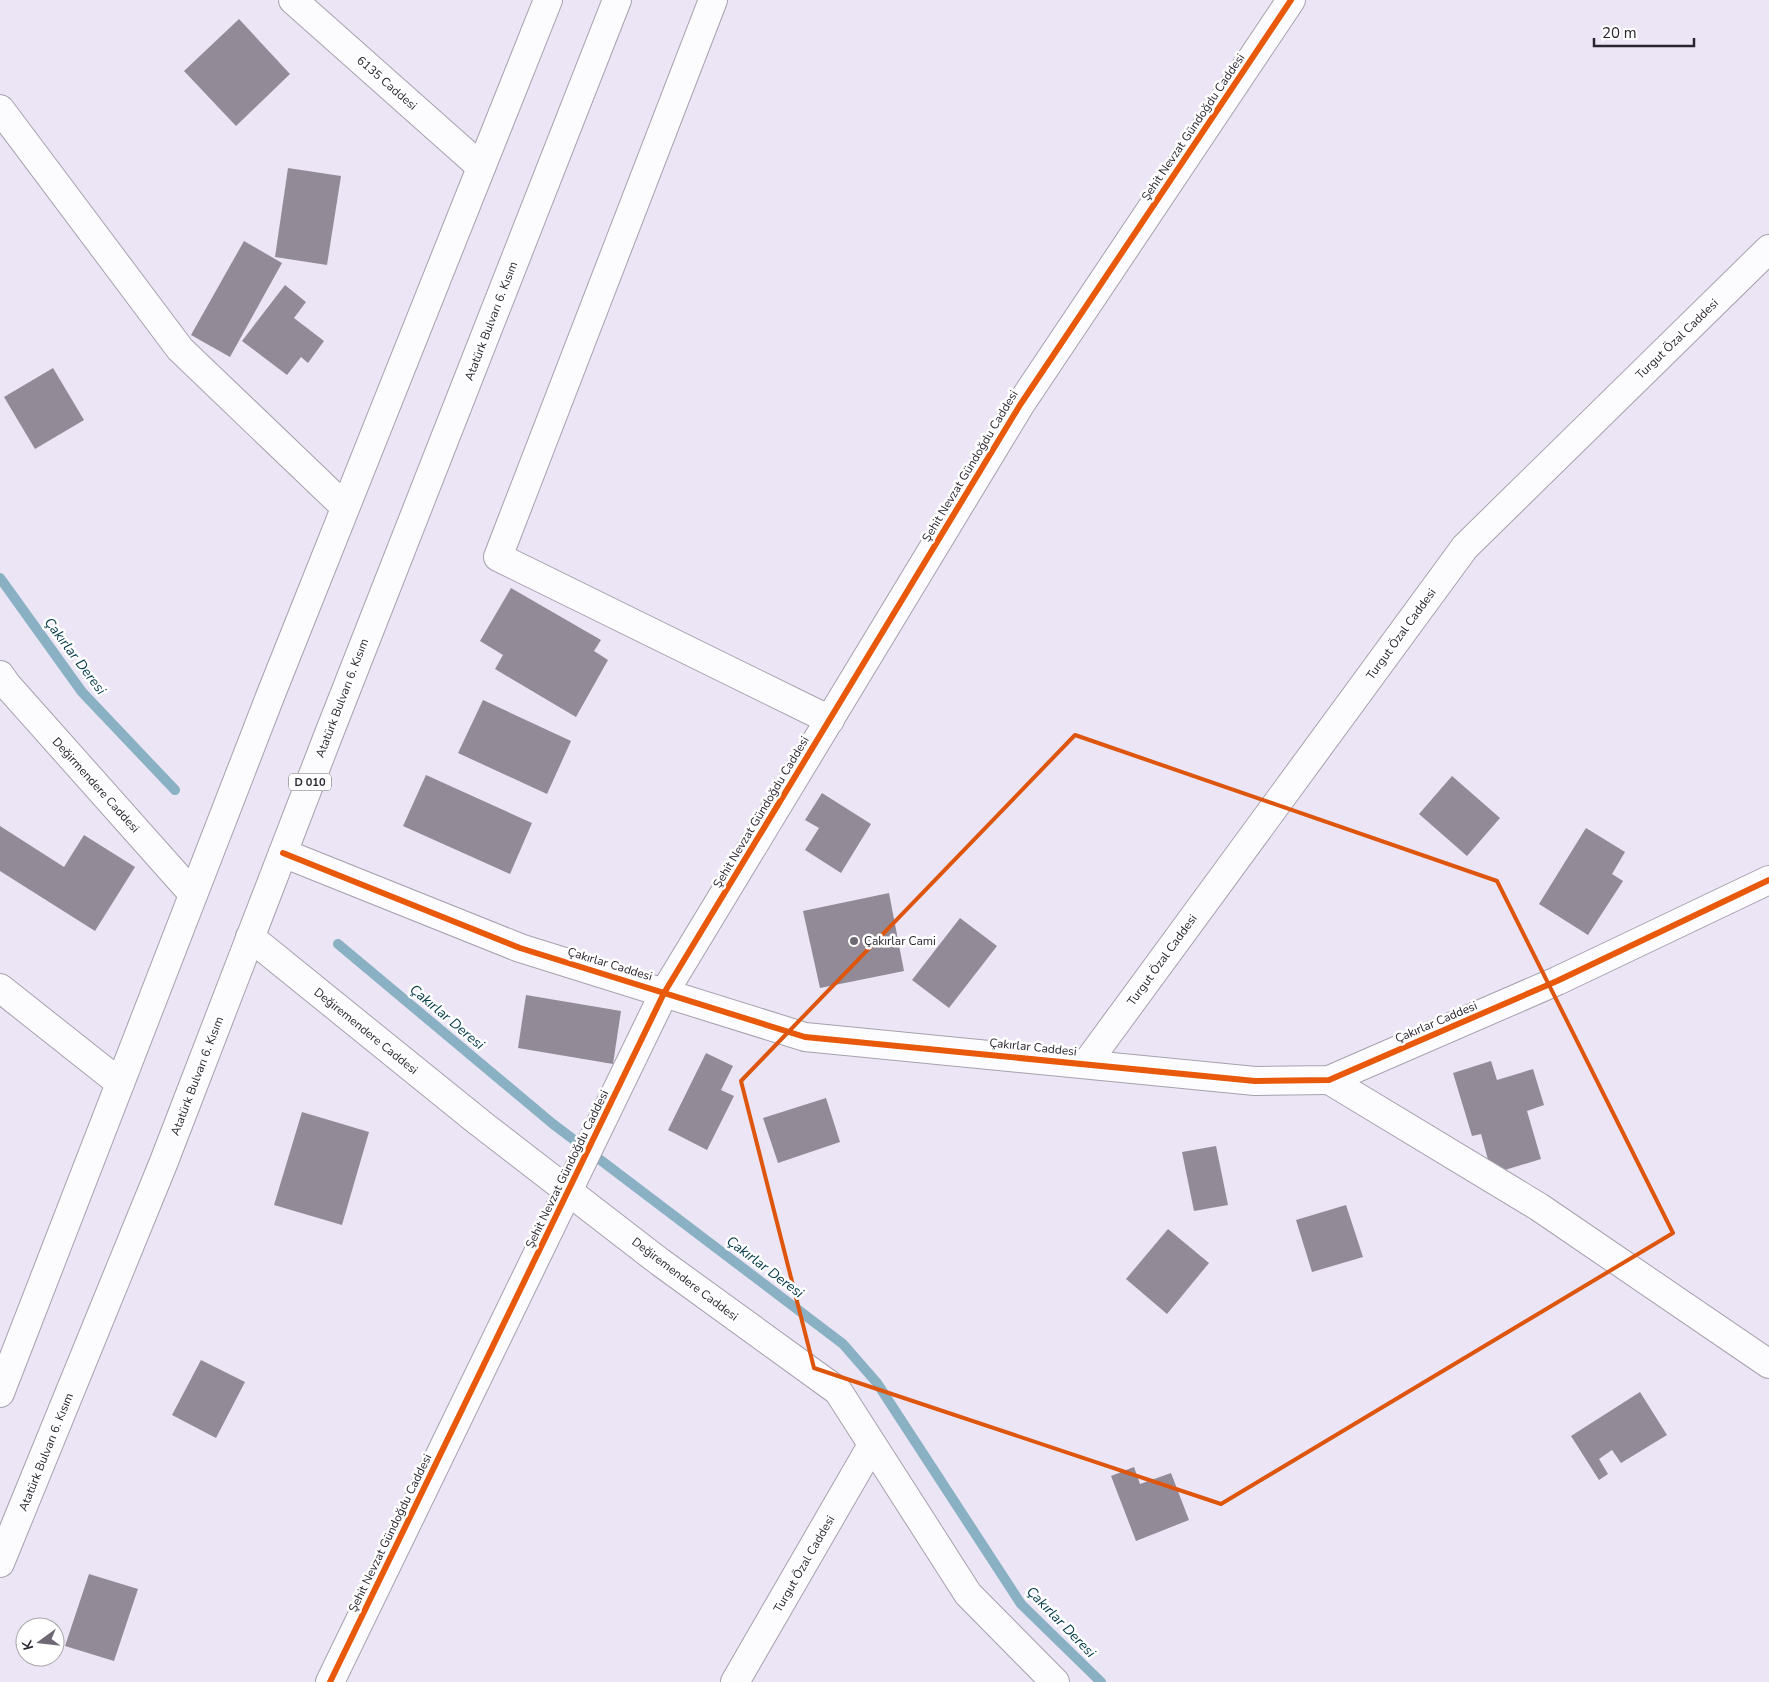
<svg xmlns="http://www.w3.org/2000/svg" width="1769" height="1682" viewBox="0 0 1769 1682" font-family="'Nunito Sans',sans-serif">
  <style>
    .lines { fill: none; stroke-linecap: round; stroke-linejoin: round }
    .stream { stroke: #89b1c3; stroke-width: 10 }
    .building { fill: #928b97 }
    .minor-casing { stroke: #a6a1ad; stroke-width: 30 }
    .highway-casing { stroke: #a6a1ad; stroke-width: 30 }
    .minor { stroke: #fcfbfe; stroke-width: 28 }
    .highway { stroke: #fcfbfe; stroke-width: 28 }
    .cycleway-casing { stroke: #fff; stroke-width: 9 }
    .cycleway { stroke: #e8590c; stroke-width: 6 }
    .marked { fill: none; stroke: #de560e; stroke-width: 4; stroke-linejoin: round }
    .poi-dot { fill: #6e6874; stroke: #fff; stroke-width: 2 }
    .labels { text-anchor: middle; dominant-baseline: central; stroke-width: 5; stroke-linejoin: round; paint-order: stroke }
    .shield { fill: #fff; stroke: #6a666d; stroke-width: 1 }
    .shield-label { font-size: 11px; font-weight: bold; fill: #2a252f }
    .street-label { font-size: 12px; fill: #2a252f; stroke: #fff }
    .poi-label { font-size: 12px; fill: #2a252f; stroke: #fff; text-anchor: start }
    .water-label { font-size: 14px; font-style: italic; fill: #003948; stroke: #fff }
  </style>
  <rect width="100%" height="100%" fill="#ece5f5"/>
  <g class="lines">
    <g class="stream">
      <polyline points="0,578 82,692 175,790"/>
      <polyline points="338,944 553,1124 843,1344 877,1383 1021,1604 1101,1682"/>
    </g>
  </g>
  <g class="building">
    <polygon points="239,19 290,74 236,126 184,71"/>
    <polygon points="288,168 341,176 327,265 275,257"/>
    <polygon points="244,241 282,263 230,357 191,335"/>
    <polygon points="285,285 306,302 294,318 324,341 308,363 301,357 287,375 242,341"/>
    <polygon points="53,368 84,420 35,449 4,397"/>
    <polygon points="511,588 601,640 594,651 608,660 576,717 495,669 503,655 480,641"/>
    <polygon points="483,700 571,741 547,794 458,753"/>
    <polygon points="426,775 532,823 510,874 403,826"/>
    <polygon points="1452,776 1500,818 1467,856 1419,814"/>
    <polygon points="822,793 871,824 841,873 805,850 819,828 805,820"/>
    <polygon points="0,826 64,867 84,835 135,867 95,931 0,871"/>
    <polygon points="1586,828 1625,852 1612,874 1623,881 1588,935 1539,904"/>
    <polygon points="889,893 904,971 820,988 803,911"/>
    <polygon points="960,918 997,946 949,1008 912,980"/>
    <polygon points="526,995 621,1011 613,1064 518,1048"/>
    <polygon points="706,1053 733,1066 721,1090 734,1096 707,1150 668,1130"/>
    <polygon points="1491,1061 1497,1080 1533,1069 1544,1105 1527,1111 1541,1159 1492,1174 1481,1134 1472,1136 1453,1073"/>
    <polygon points="826,1098 840,1142 778,1163 763,1118"/>
    <polygon points="302,1112 369,1132 342,1225 274,1205"/>
    <polygon points="1216,1146 1228,1205 1194,1211 1182,1152"/>
    <polygon points="1346,1205 1363,1257 1312,1272 1296,1220"/>
    <polygon points="1168,1229 1209,1263 1167,1314 1126,1279"/>
    <polygon points="201,1360 245,1382 216,1438 172,1415"/>
    <polygon points="1640,1392 1667,1435 1621,1463 1612,1450 1599,1459 1608,1474 1599,1480 1571,1436"/>
    <polygon points="1134,1467 1140,1484 1171,1473 1189,1520 1136,1541 1111,1476"/>
    <polygon points="89,1574 138,1589 114,1661 65,1646"/>
  </g>
  <g class="lines">
    <defs>
      <g id="minor">
        <polyline points="293,0 481,167"/>
        <polyline points="713,0 498,557 830,720"/>
        <polyline points="0,109 180,349 345,507"/>
        <polyline points="0,675 7,685 193,894"/>
        <polyline points="283,853 520,948 805,1037 1255,1081 1329,1080 1557,981 1769,880"/>
        <polyline points="250,937 480,1123 660,1262 838,1391 968,1594 1055,1682"/>
        <polyline points="0,988 120,1083"/>
        <polyline points="1086,1064 1465,547 1769,249"/>
        <polyline points="1329,1080 1539,1207 1769,1364"/>
        <polyline points="330,1682 664,993 1020,405 1291,0"/>
        <polyline points="735,1682 872,1445"/>
      </g>
      <g id="highway">
        <polyline points="0,1393 271,694 548,0"/>
        <polyline points="0,1563 163,1164 328,736 617,0"/>
      </g>
    </defs>
    <use href="#minor" class="minor-casing"/>
    <use href="#highway" class="highway-casing"/>
    <use href="#minor" class="minor"/>
    <use href="#highway" class="highway"/>
    <defs>
      <g id="cycleway">
        <polyline points="283,853 520,948 805,1037 1255,1081 1329,1080 1557,981 1769,880"/>
        <polyline points="330,1682 664,993 1020,405 1291,0"/>
      </g>
    </defs>
    <use href="#cycleway" class="cycleway-casing"/>
    <use href="#cycleway" class="cycleway"/>
  </g>
  <path class="marked" d="M1075,735l422,146 176,352 -452,271 -407,-136 -73,-287z"/>
  <circle class="poi-dot" cx="854" cy="941" r="5"/>
  <g class="labels">
    <rect class="shield" x="289" y="773.5" width="42" height="17" rx="4"/>
    <g class="shield-label">
      <text x="310" y="782">D 010</text>
    </g>
    <g class="street-label">
      <text transform="translate(387 83) rotate(41)">6135 Caddesi</text>
      <text transform="translate(1193 127) rotate(-56)">Şehit Nevzat Gündoğdu Caddesi</text>
      <text transform="translate(491 321) rotate(-69)">Atatürk Bulvarı 6. Kısım</text>
      <text transform="translate(1677 339) rotate(-44)">Turgut Özal Caddesi</text>
      <text transform="translate(970 466) rotate(-59)">Şehit Nevzat Gündoğdu Caddesi</text>
      <text transform="translate(1401 634) rotate(-54)">Turgut Özal Caddesi</text>
      <text transform="translate(342 698) rotate(-69)">Atatürk Bulvarı 6. Kısım</text>
      <text transform="translate(96 785) rotate(48)">Değirmendere Caddesi</text>
      <text transform="translate(761 812) rotate(-59)">Şehit Nevzat Gündoğdu Caddesi</text>
      <text transform="translate(1162 960) rotate(-54)">Turgut Özal Caddesi</text>
      <text transform="translate(610 964) rotate(17)">Çakırlar Caddesi</text>
      <text transform="translate(1436 1022) rotate(-23)">Çakırlar Caddesi</text>
      <text transform="translate(366 1031) rotate(39)">Değiremendere Caddesi</text>
      <text transform="translate(1033 1047) rotate(6)">Çakırlar Caddesi</text>
      <text transform="translate(197 1076) rotate(-69)">Atatürk Bulvarı 6. Kısım</text>
      <text transform="translate(567 1169) rotate(-64)">Şehit Nevzat Gündoğdu Caddesi</text>
      <text transform="translate(685 1279) rotate(37)">Değiremendere Caddesi</text>
      <text transform="translate(46 1452) rotate(-68)">Atatürk Bulvarı 6. Kısım</text>
      <text transform="translate(390 1533) rotate(-64)">Şehit Nevzat Gündoğdu Caddesi</text>
      <text transform="translate(804 1564) rotate(-60)">Turgut Özal Caddesi</text>
    </g>
    <g class="poi-label">
      <text x="864" y="941">Çakırlar Cami</text>
    </g>
    <g class="water-label">
      <text transform="translate(75 656) rotate(53)">Çakırlar Deresi</text>
      <text transform="translate(447 1017) rotate(40)">Çakırlar Deresi</text>
      <text transform="translate(765 1267) rotate(37)">Çakırlar Deresi</text>
      <text transform="translate(1061 1622) rotate(46)">Çakırlar Deresi</text>
    </g>
  </g>
  <g transform="translate(40 1642) rotate(255)"><circle r="24" fill="#ffffff" stroke="#aaa8ac"/>
  <path d="M0-4L9 19L0 12L-9 19Z" fill="#6e6874"/>
  <text y="-8" font-size="14" font-weight="bold" text-anchor="middle" fill="#2a252f">K</text>
  </g>
  <path d="M1594 38v8h100v-8" fill="none" stroke="#2a252f" stroke-width="2.5"/>
  <text x="1602" y="38" font-size="15" fill="#2a252f" stroke="#ffffff" stroke-width="4" paint-order="stroke">20 m</text>
</svg>
